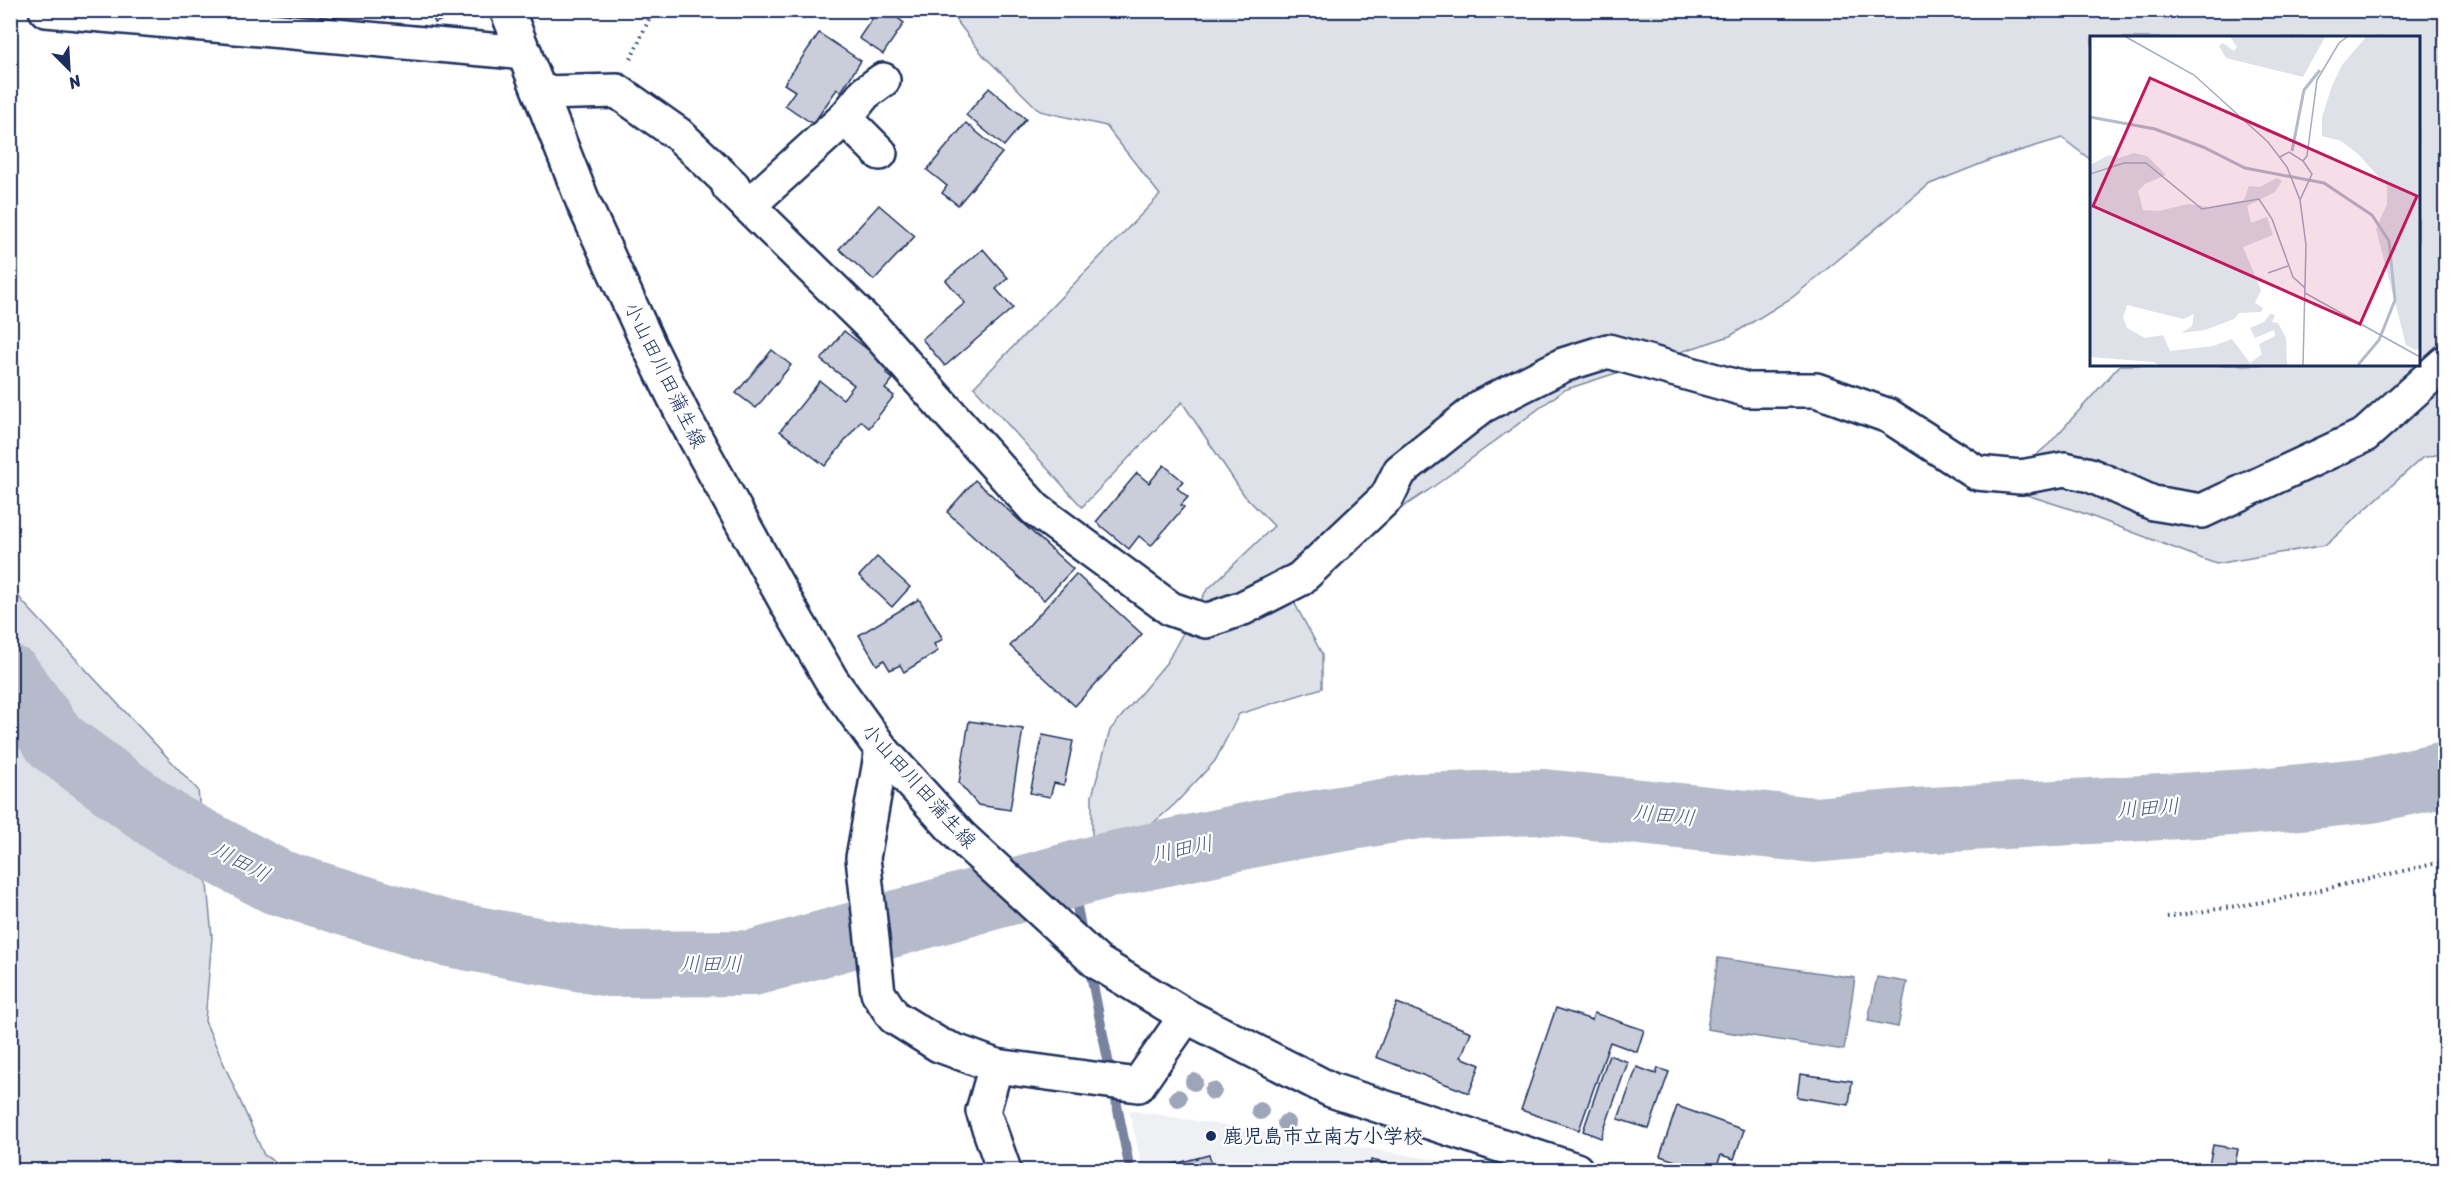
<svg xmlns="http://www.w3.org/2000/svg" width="2456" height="1181" viewBox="0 0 2456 1181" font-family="Sriracha,'Klee One',sans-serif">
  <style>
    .built { fill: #eff0f4 }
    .green { fill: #dee1e7; stroke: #7c88a2; stroke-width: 1.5 }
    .water { fill: #b5bbca; stroke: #77839f; stroke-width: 1.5 }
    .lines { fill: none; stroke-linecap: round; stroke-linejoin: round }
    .stream { stroke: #77839f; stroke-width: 10 }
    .river { stroke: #b5bbca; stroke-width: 66 }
    .building { fill: #caceda; stroke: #1b2f5e; stroke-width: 1.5 }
    .street-casing { stroke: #1b2f5e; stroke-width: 38 }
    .secondary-casing { stroke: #1b2f5e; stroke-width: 38 }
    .path { stroke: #1b2f5e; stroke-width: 4; stroke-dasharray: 1.5 4.5; stroke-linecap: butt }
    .street { stroke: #fff; stroke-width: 33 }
    .secondary { stroke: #fff; stroke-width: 33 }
    .tree { fill: #9da5b9 }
    .poi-dot { fill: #1b2f5e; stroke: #fff; stroke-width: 2 }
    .labels { text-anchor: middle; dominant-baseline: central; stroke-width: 4.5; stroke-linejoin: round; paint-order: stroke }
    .street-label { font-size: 20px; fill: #1b2f5e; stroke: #fff }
    .poi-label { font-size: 20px; font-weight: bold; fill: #1b2f5e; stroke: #fff; text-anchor: start }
    .water-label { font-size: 21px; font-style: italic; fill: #49597e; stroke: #fff }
    .inset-river { fill: none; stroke: #b5bbca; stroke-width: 3 }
    .inset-road { fill: none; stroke: #a4acbf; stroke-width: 1.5 }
    .view { fill: #c2185b; fill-opacity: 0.15; stroke: #c2185b; stroke-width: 3 }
    .inset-edge { fill: none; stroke: #1b2f5e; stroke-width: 3 }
  </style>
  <rect width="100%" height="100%" fill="#fff"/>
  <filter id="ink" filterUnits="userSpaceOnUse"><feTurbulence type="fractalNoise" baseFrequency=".0167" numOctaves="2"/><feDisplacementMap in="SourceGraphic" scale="12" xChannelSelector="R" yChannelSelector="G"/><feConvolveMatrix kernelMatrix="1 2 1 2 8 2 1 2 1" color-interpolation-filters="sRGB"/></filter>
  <g filter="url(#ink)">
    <polygon class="built" points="1129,1110 1445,1161 1474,1170 1143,1170"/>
    <g class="green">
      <polygon points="949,11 2445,11 2445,453 2422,458 2326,545 2216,564 2080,512 1999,486 2049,444 2120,365 2418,364 2418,38 2092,38 2091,160 2062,138 1993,159 1930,184 1793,297 1730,336 1564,390 1429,490 1316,564 1295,604 1322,654 1322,688 1239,714 1215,761 1175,804 1133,841 1092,838 1092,796 1110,730 1167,662 1206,591 1274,526 1244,495 1182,402 1082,507 974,387 1160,195 1106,126 1040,111 983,55"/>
      <polygon points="10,584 22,601 198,790 212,937 205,1021 264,1155 287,1170 11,1170"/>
    </g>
    <g class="water">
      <polygon points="1718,958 1855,978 1844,1050 1707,1029"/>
      <polygon points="1877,977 1907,982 1898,1027 1868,1021"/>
    </g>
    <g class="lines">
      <g class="stream">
        <polyline points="1071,875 1083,938"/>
        <polyline points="1089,965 1130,1170"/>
      </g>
      <polyline class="river" points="10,678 56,742 168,824 277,882 444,933 610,964 753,963 1104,866 1274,830 1418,806 1544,802 1814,830 1915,821 2249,802 2371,790 2446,774"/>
    </g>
    <g class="building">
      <polygon points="430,10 457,10 458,13 435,23"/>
      <polygon points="878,10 887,10 904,23 883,54 859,38"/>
      <polygon points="819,33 861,61 841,92 837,89 813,124 785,105 795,91 784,84"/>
      <polygon points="989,88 1026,119 1004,146 966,115"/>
      <polygon points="966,123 1002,153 958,205 942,193 947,186 927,170"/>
      <polygon points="879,205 915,236 874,280 839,249"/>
      <polygon points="983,249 1008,278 996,289 1013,308 945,366 922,339 965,303 946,280"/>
      <polygon points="844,331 890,367 886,373 893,379 885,389 894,396 869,428 861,421 825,466 780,431 820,381 843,399 854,385 821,360"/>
      <polygon points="772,350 791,365 756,408 736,393"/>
      <polygon points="1164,465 1183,481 1177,488 1188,497 1181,505 1184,507 1151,546 1139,536 1129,549 1096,522 1137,473 1149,483"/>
      <polygon points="975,480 1073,569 1044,600 947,512"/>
      <polygon points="877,557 910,587 892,607 859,576"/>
      <polygon points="1076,574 1142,634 1075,706 1010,646"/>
      <polygon points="919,599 943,639 934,644 938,651 904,672 900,665 890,670 884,660 877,665 859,635"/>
      <polygon points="969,721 1023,729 1010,810 978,805 959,783"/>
      <polygon points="1043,735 1073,741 1064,785 1054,783 1050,797 1030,793"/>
      <polygon points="1397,1003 1471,1032 1461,1057 1480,1065 1469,1093 1376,1057"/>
      <polygon points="1556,1008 1592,1020 1594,1013 1644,1030 1637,1052 1610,1042 1579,1130 1521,1110"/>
      <polygon points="1609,1055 1628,1062 1601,1138 1583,1131"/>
      <polygon points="1637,1067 1656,1074 1658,1068 1669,1072 1649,1129 1618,1119"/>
      <polygon points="1800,1074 1852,1081 1849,1105 1797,1097"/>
      <polygon points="1677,1106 1744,1130 1734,1159 1721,1155 1715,1170 1703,1170 1660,1156"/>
      <polygon points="2213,1145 2238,1149 2234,1170 2208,1170"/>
      <polygon points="1209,1155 1214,1170 1163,1170 1162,1167"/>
      <polygon points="2110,1159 2167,1169 2167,1170 2108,1170"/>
      <polygon points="1371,1160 1410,1168 1410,1170 1369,1170"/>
    </g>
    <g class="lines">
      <defs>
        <g id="street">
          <polyline points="542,93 617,91 678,134 733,186 729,187 874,329 1035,509 1171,609 1206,621 1243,608 1300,579 1387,497 1400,471 1482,406 1563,365 1608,351 1748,390 1816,390 1889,416 1977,473 2021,477 2065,469 2090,475 2153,503 2202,511 2365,435 2446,362"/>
          <polyline points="845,118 880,153"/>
          <polyline points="748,206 845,118 865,93 883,80"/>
          <polyline points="882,750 863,858 878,993 894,1017 939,1045 996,1066"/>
          <polyline points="1004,1170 983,1111 996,1066 1138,1085 1186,1016"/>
        </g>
        <g id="secondary">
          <polyline points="46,10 525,53"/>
          <polyline points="507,10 584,204 649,346 686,421 790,609 832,681 882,750 961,837 1097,962 1186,1016 1331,1090 1576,1170"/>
        </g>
      </defs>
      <use href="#street" class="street-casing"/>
      <use href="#secondary" class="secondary-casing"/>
      <g class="path">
        <polyline points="631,59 653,10"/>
        <polyline points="2167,917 2282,899 2446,861"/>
      </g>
      <use href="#street" class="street"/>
      <use href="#secondary" class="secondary"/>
    </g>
    <g class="tree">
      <circle cx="1194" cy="1082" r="9"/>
      <circle cx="1213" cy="1091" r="9"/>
      <circle cx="1178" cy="1098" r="9"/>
      <circle cx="1260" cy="1111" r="9"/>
      <circle cx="1286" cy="1123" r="9"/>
    </g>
  </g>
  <circle class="poi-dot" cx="1211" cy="1136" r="6"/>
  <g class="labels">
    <g class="street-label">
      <text transform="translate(665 375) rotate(64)">小山田川田蒲生線</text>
      <text transform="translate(919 786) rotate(48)">小山田川田蒲生線</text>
    </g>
    <g class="poi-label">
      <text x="1223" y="1136">鹿児島市立南方小学校</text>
    </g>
    <g class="water-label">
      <text transform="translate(2148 808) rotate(-4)">川田川</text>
      <text transform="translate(1664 815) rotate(6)">川田川</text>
      <text transform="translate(1182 849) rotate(-12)">川田川</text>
      <text transform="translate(241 862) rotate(28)">川田川</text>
      <text x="711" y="964">川田川</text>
    </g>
  </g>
  <g transform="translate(2090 36)">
    <rect width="330" height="330" fill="#fff"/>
    <path d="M140,1h95l-22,40 -77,-19 -7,-12 4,-3 11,8 3,-4zM276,1h54v311l-4,2 -10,-5 -30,-116 11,-25v-18l-29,-32 -17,-13 -19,-5v-19l10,-31 10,-21zM44,117l13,3 19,19 -21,9 -7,7 5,19 16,1 29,-7 21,3 35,-7 5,-14 11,1 17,-9 5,3 -7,11 -28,14 4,17 16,-6 6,18 -30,12 18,43 -6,13 8,5 -2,4 -22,1 -5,6 -29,11 -23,3 10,-7 2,-12 -11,5 -56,-14 -4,12 4,11 18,10 18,-3 7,16 43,-5 19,-7 18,24 12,-9 -3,-10 16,-8 -1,-6 -19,8 -5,-10 14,-6 6,-8 5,1 -3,7 6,1 8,15 1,27h-129l-4,-3 -64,-5v-192l19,-10 10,3z" fill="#dee1e7"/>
    <path class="inset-river" d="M0,81l65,12 48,18 42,21 79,15 48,32 17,26 6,59 -16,40 -21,25M202,115l12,-61 16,-20"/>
    <path class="inset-road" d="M36,1l68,38 74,67 19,25 13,33 6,45 -3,120M190,121l9,-5 14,9 4,-5 10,-76 22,-37 8,-6M0,138l34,-11h22l56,46 57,-10 13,20 21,58 12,11M210,164l12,-26 -9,-13M178,237l20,-7M215,257l115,64"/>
    <path class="view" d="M60,42l267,118 -57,128 -267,-118z"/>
    <rect width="330" height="330" class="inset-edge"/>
  </g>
  <rect width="2456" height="1181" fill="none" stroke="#fff" stroke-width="36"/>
  <rect x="18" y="18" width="2420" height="1145" fill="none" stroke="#1b2f5e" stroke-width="2" filter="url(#ink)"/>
  <g transform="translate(69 69) rotate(156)" stroke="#ffffff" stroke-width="4.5" paint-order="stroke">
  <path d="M0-4.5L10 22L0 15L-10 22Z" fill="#1b2f5e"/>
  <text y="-9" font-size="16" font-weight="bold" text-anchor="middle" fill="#1b2f5e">N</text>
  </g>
</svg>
